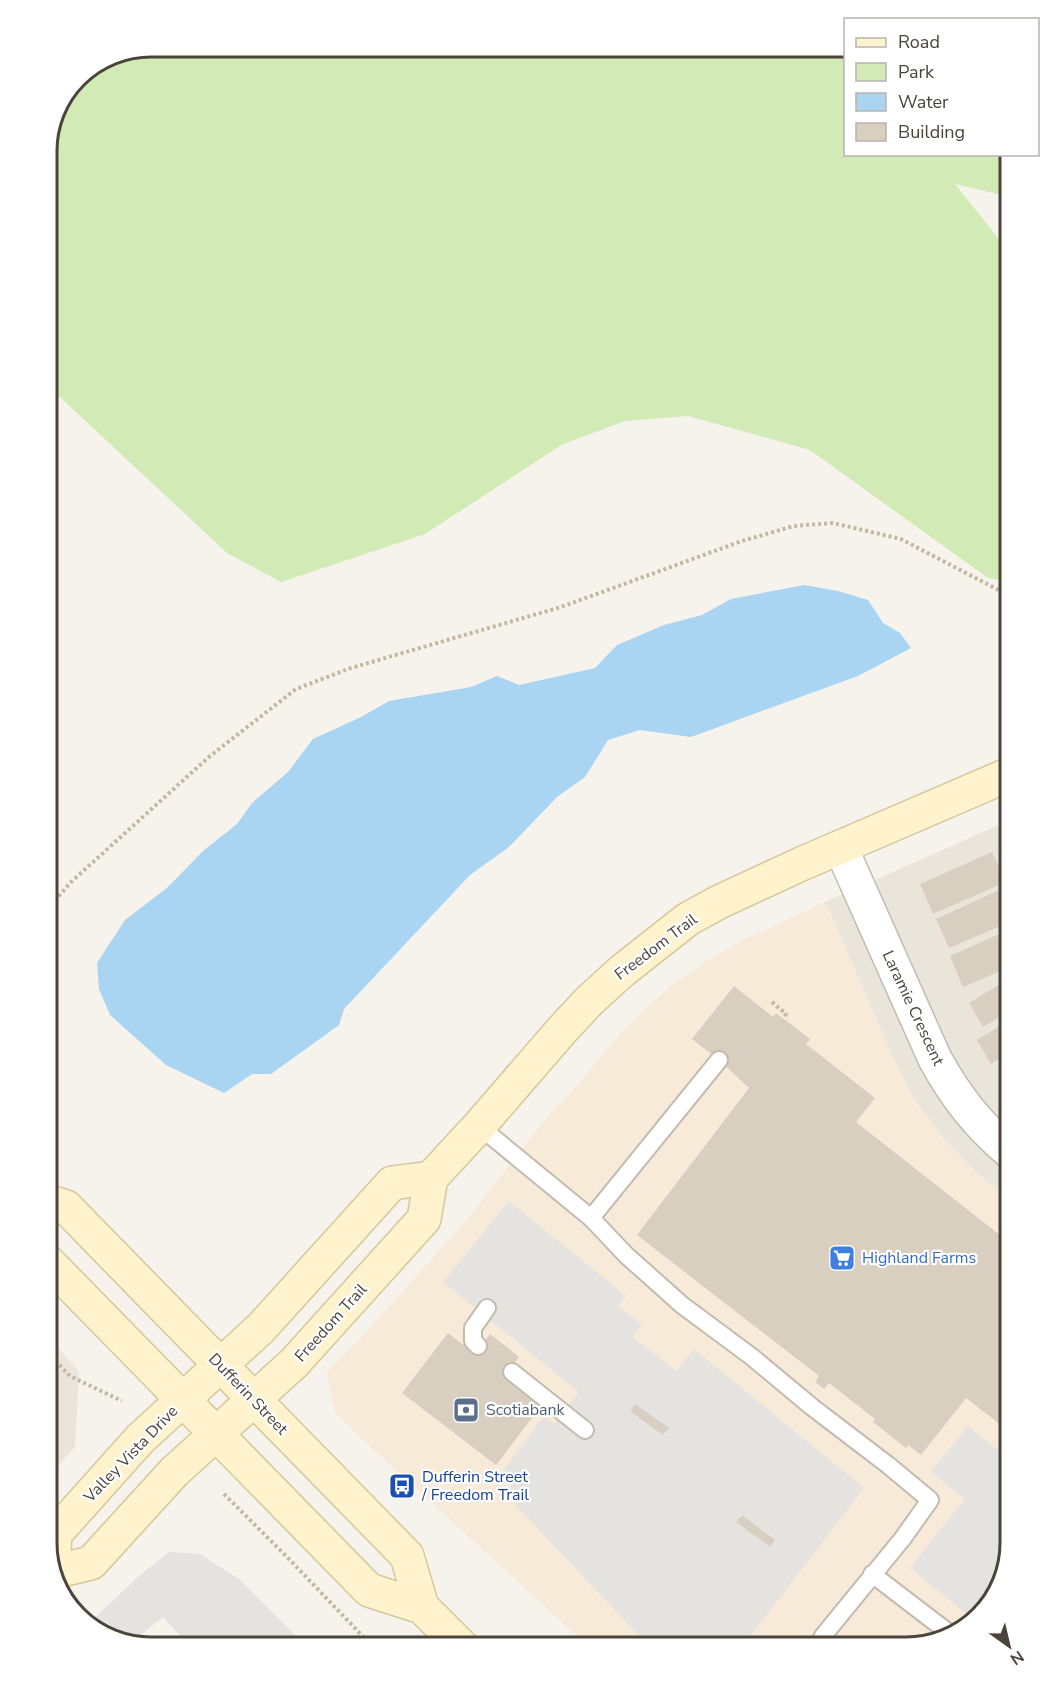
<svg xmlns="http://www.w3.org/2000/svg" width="1057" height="1694" viewBox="0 0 1057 1694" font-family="'Nunito Sans',sans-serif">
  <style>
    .residential { fill: #eae5da }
    .commercial { fill: #f7ead8 }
    .green { fill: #d2eab5 }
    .parking { fill: #e5e3e0 }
    .water { fill: #a9d4f2 }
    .building { fill: #d8cfc1 }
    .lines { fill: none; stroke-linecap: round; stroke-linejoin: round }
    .lane-casing { stroke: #c2bbae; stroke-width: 20 }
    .street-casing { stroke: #c2bbae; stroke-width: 36 }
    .secondary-casing { stroke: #d6c79b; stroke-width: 36 }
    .path { stroke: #c4b79f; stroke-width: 4; stroke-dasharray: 3 3; stroke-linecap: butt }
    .lane { stroke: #fff; stroke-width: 16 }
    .street { stroke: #fff; stroke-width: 33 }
    .secondary { stroke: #fff3cd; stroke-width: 33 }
    .labels { text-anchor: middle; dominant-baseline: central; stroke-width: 4.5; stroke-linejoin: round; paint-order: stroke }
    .street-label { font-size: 16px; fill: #4b4439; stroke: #fff }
    .shop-label { font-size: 16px; fill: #366cbe; stroke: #fff; text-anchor: start }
    .service-label { font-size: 16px; fill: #4e5e75; stroke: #fff; text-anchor: start }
    .transit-label { font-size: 16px; fill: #164399; stroke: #fff; text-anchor: start }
    .rim { fill: none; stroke: #4b4439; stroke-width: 3 }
  </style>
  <rect width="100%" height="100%" fill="#f6f3ec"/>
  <g class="residential">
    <polygon points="1010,820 1010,1200 977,1173 944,1139 914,1099 894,1060 827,905 821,904"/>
    <polygon points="47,1335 79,1372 75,1447 47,1478"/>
  </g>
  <polygon class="commercial" points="821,904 826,904 894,1060 914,1099 944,1139 977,1173 1010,1200 1010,1543 996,1595 952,1637 906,1647 589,1647 362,1439 334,1411 327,1371 358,1341 465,1222 547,1117 580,1082 621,1033 646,1008 672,985 711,958 743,940"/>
  <polygon class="green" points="845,47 846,154 1010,155 1010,197 955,184 1010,253 1010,582 988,578 810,450 688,416 625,421 563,444 425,534 281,582 227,553 47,385 47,145 77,77 112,54"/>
  <g class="parking">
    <polygon points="509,1201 626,1296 618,1306 642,1325 633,1337 676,1371 694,1349 864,1488 742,1647 650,1647 506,1495 512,1486 499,1476 544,1416 554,1424 579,1392 443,1282"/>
    <polygon points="968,1426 1010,1460 1010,1543 996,1595 972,1618 910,1568 965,1499 931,1472"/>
    <polygon points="169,1552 200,1554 239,1579 307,1647 191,1647 163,1617 131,1643 93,1630 88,1624 139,1576"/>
  </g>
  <polygon class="water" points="804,585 838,591 868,600 883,623 900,633 911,648 858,676 691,737 640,730 608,740 585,777 557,797 509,847 470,875 344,1009 339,1025 271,1074 252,1074 224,1093 166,1065 110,1015 99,989 97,963 125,920 167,888 203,851 237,824 252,803 288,772 313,739 361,717 389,701 471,687 497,676 519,685 595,668 617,645 664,625 702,615 731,599"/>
  <g class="building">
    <polygon points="992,852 1006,882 933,914 920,884"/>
    <polygon points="1006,887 1010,896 1010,922 949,948 936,919"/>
    <polygon points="1010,929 1010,967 963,987 950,956"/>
    <polygon points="1010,978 1010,1011 983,1027 969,1003"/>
    <polygon points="734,986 773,1017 776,1013 810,1039 806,1044 875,1098 856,1122 1010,1243 1010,1432 966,1398 921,1455 908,1445 906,1448 873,1422 875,1419 829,1383 824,1389 815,1382 819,1376 637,1235 749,1088 719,1060 692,1039"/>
    <polygon points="1010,1020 1010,1052 991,1064 977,1040"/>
    <polygon points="448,1333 475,1354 490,1334 519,1357 504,1376 542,1405 496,1465 402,1393"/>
    <polygon points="635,1404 669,1428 663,1435 630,1411"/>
    <polygon points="742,1515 775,1540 770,1547 736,1522"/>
  </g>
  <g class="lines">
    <defs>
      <g id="lane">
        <polyline points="479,1126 591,1218 626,1255 682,1305 752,1357 812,1407 888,1465 930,1500 903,1538 823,1636 818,1647"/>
        <polyline points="591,1218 719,1060"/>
        <polyline points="478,1346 473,1341 473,1328 487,1308"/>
        <polyline points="512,1372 585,1430"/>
        <polyline points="872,1574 953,1636"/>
      </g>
      <path id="street" d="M841,848l94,211c21,38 42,65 75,93"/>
      <g id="secondary">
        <polyline points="47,1201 66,1207 407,1556 422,1607"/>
        <polyline points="47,1261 369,1590 422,1607 462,1647"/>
        <polyline points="53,1570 55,1534 140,1439 261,1328 392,1183 431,1178"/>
        <polyline points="53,1572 91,1563 174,1472 294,1363 424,1219 431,1178 479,1126 562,1030 589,1001 622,971 688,919 719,902 801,864 1010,774"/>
      </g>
    </defs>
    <use href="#lane" class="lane-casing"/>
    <use href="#street" class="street-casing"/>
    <use href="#secondary" class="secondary-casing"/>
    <g class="path">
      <polyline points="47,910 70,883 210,756 296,689 351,668 561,607 742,541 794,526 833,523 901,539 1010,596"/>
      <polyline points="772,1002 786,1014 783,1018"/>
      <polyline points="47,1352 70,1376 122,1401"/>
      <polyline points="224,1494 288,1558 373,1647"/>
    </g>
    <use href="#lane" class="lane"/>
    <use href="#street" class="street"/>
    <use href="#secondary" class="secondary"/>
  </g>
  <defs>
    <symbol id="supermarket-square" viewBox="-11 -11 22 22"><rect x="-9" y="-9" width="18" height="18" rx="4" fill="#3f7fe0" stroke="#fff"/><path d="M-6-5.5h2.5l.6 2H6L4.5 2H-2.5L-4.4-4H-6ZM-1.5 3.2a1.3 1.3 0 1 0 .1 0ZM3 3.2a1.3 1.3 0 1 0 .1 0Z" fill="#fff"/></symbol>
    <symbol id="bank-square" viewBox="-11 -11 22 22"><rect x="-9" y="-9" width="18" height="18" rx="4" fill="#5c6f8a" stroke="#fff"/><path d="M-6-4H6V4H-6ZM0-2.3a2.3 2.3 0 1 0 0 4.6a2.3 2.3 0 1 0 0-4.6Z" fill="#fff"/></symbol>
    <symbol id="bus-square" viewBox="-11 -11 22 22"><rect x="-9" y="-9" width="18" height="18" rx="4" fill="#1a4fb4" stroke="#fff"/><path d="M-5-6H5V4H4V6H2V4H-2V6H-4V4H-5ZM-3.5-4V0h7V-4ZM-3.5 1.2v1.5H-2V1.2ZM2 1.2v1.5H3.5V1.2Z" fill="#fff"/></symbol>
  </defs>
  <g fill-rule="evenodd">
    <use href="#supermarket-square" x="827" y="1243" width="30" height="30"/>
    <use href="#bank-square" x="451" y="1395" width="30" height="30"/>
    <use href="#bus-square" x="387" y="1471" width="30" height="30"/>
  </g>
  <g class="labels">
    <g class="street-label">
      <text transform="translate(656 947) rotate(-37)">Freedom Trail</text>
      <text transform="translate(913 1008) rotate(65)">Laramie Crescent</text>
      <text transform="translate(331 1323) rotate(-48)">Freedom Trail</text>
      <text transform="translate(248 1394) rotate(46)">Dufferin Street</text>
      <text transform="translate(131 1454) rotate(-46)">Valley Vista Drive</text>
    </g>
    <g class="shop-label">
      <text x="862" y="1258">Highland Farms</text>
    </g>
    <g class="service-label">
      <text x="486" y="1410">Scotiabank</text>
    </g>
    <g class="transit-label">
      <text x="422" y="1477">Dufferin Street<tspan x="422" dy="18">/ Freedom Trail</tspan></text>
    </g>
  </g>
  <path d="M0 0H1057V1694H0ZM151 57H906A94 94 0 0 1 1000 151V1543A94 94 0 0 1 906 1637H151A94 94 0 0 1 57 1543V151A94 94 0 0 1 151 57Z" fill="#fff" fill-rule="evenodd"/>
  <path class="rim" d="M151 57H906A94 94 0 0 1 1000 151V1543A94 94 0 0 1 906 1637H151A94 94 0 0 1 57 1543V151A94 94 0 0 1 151 57Z"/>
  <rect x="844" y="18" width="195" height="138" fill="#ffffff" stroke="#b7b4b0" stroke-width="1.5"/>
  <rect x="856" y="38" width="30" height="9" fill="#fff3cd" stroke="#b7b4b0" stroke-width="1.5"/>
  <text x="898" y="48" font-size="18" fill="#4b4439">Road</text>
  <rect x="856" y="63" width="30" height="18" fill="#d2eab5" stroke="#b7b4b0" stroke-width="1.5"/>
  <text x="898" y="78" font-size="18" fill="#4b4439">Park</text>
  <rect x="856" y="93" width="30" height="18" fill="#a9d4f2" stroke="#b7b4b0" stroke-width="1.5"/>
  <text x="898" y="108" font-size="18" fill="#4b4439">Water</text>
  <rect x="856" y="123" width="30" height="18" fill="#d8cfc1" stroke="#b7b4b0" stroke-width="1.5"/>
  <text x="898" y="138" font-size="18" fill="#4b4439">Building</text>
  <g transform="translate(1009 1646) rotate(146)" stroke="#ffffff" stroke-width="4.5" paint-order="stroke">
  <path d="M0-4.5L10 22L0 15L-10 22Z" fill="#4b4439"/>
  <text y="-9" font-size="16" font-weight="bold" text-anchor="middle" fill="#4b4439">N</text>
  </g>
</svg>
